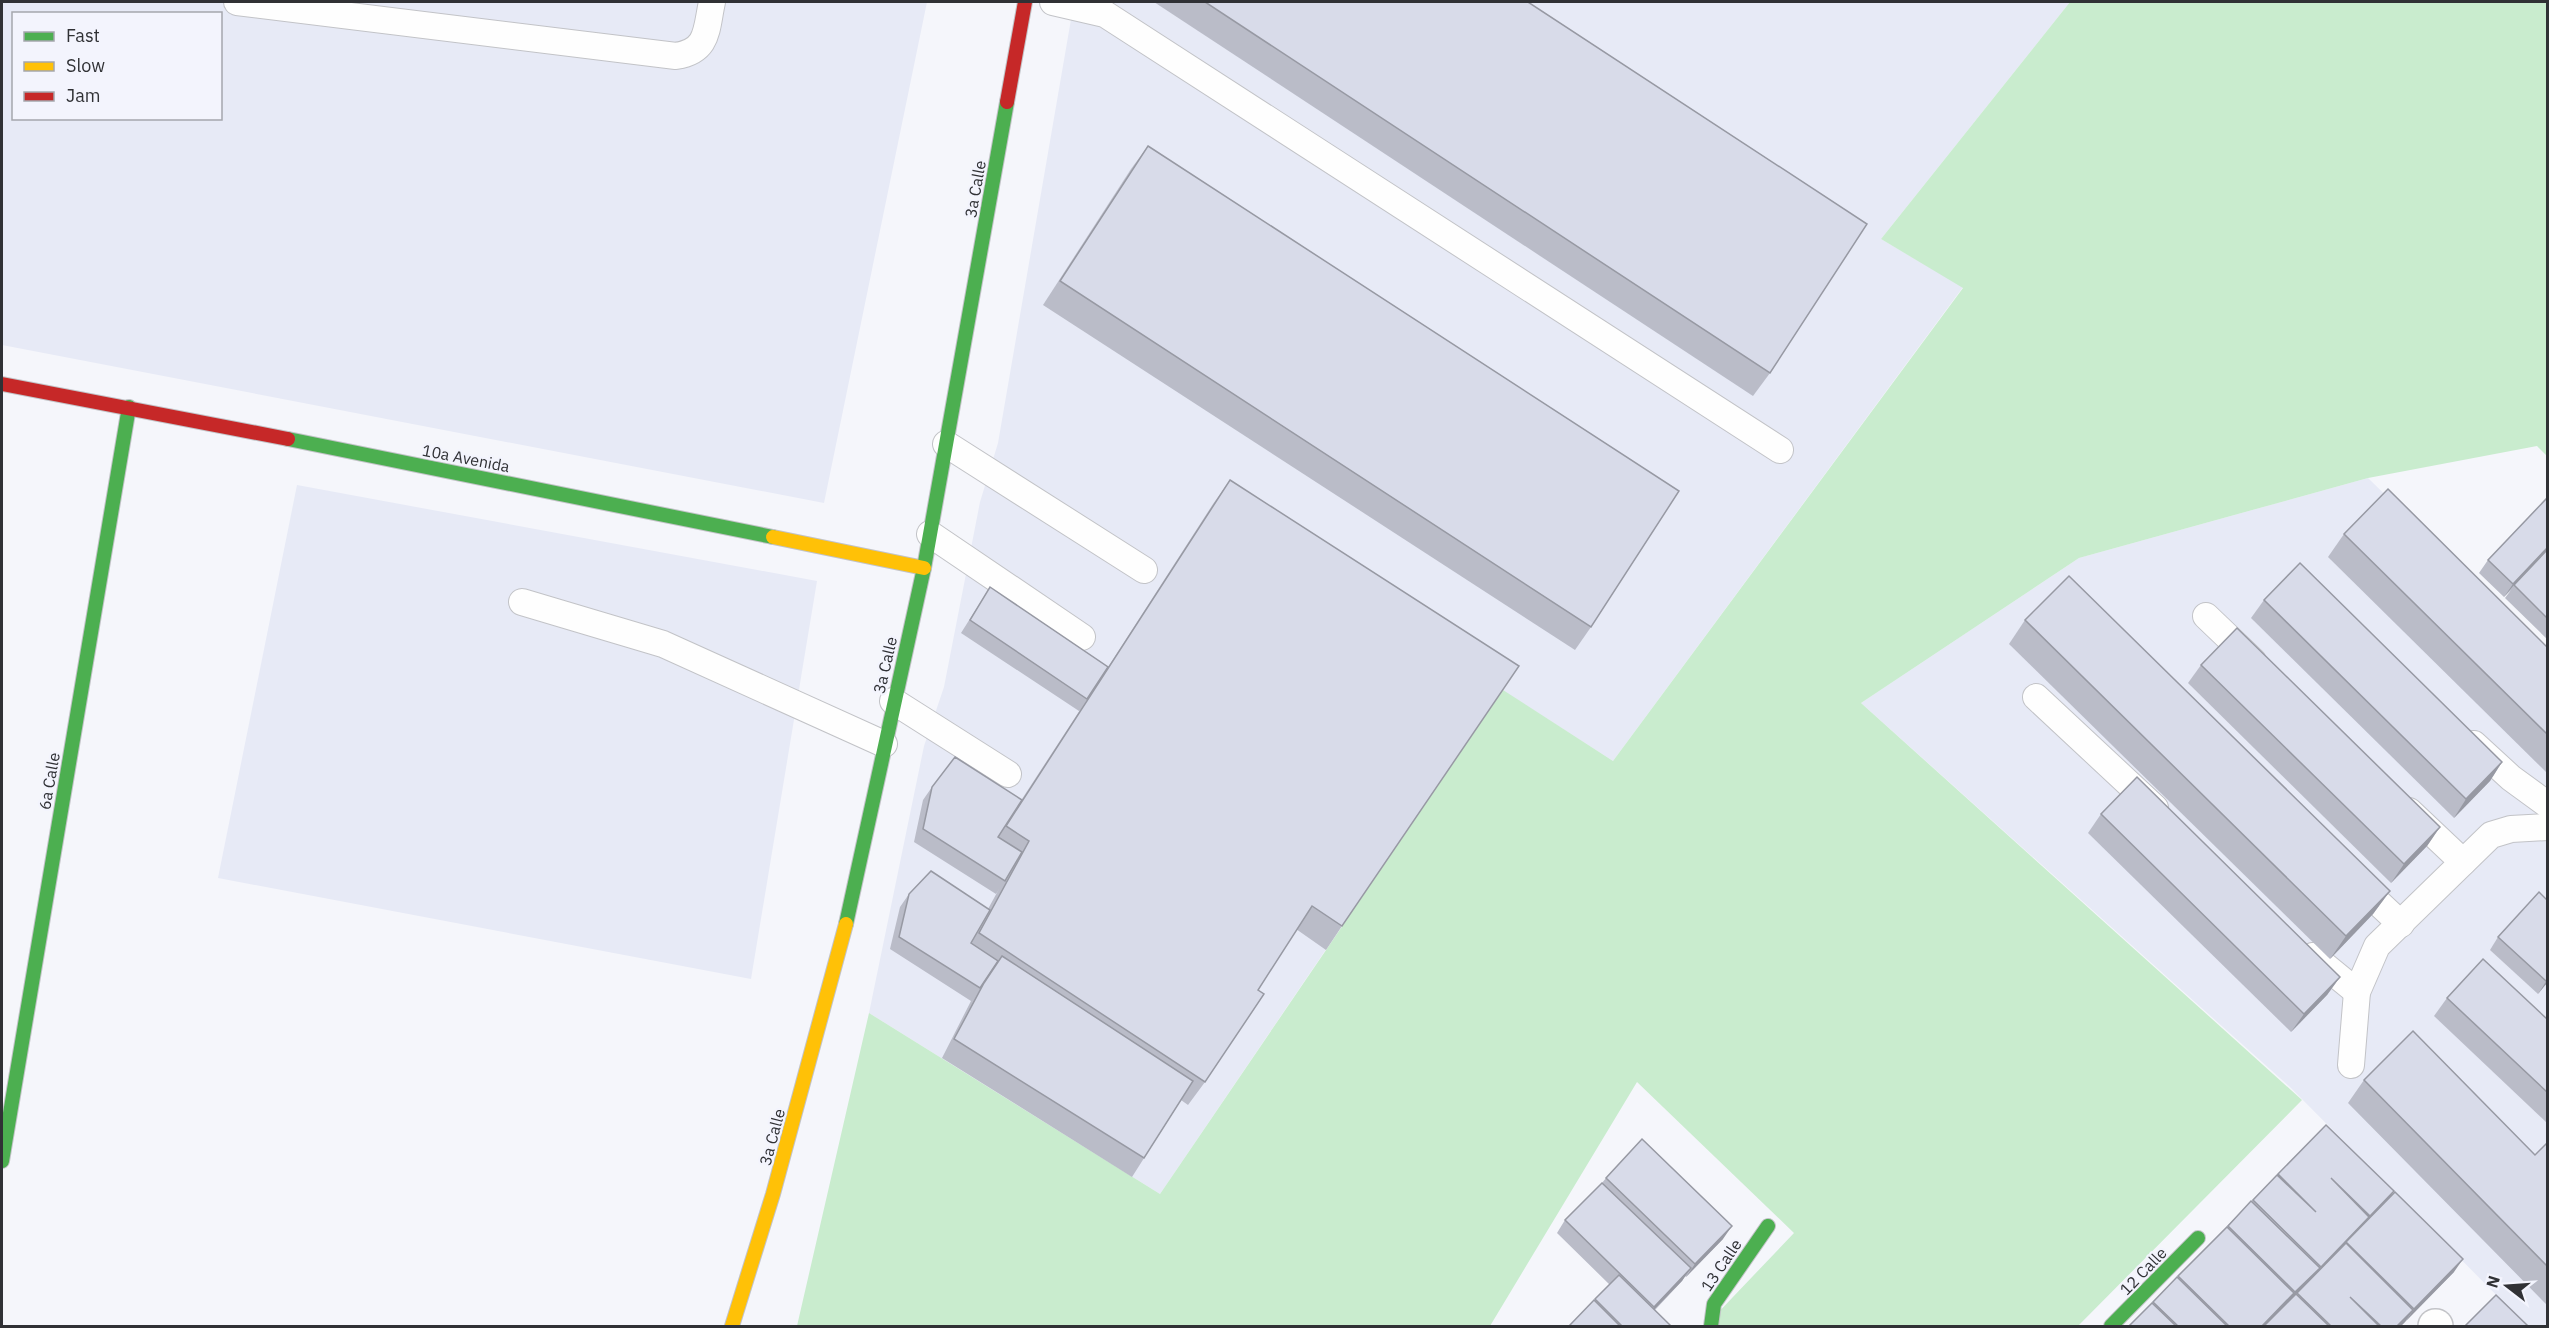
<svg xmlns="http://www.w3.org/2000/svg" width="2549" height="1328" viewBox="0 0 2549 1328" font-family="'IBM Plex Sans',sans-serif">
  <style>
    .built { fill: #e7eaf6; fill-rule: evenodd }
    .green { fill: #c9ecce }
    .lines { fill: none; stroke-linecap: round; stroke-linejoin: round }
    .lane-casing { stroke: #c2c3c7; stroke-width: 28 }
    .street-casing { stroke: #c2c3c7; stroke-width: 36 }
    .fast-casing { stroke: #c2c3c7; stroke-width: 16 }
    .slow-casing { stroke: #c2c3c7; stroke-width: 16 }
    .jam-casing { stroke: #c2c3c7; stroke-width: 16 }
    .lane { stroke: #fefefe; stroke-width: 26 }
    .street { stroke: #fefefe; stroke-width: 33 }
    .fast { stroke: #4caf50; stroke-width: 14 }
    .slow { stroke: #ffc107; stroke-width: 14 }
    .jam { stroke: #c62828; stroke-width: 14 }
    .wall { fill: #babcc8 }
    .shaded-wall { fill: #9799a3 }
    .building { fill: #d8dbe9; stroke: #9799a3; stroke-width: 1.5 }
    .labels { text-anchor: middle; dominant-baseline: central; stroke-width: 4.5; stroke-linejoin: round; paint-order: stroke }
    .street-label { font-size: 16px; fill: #303135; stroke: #f3f4fd }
  </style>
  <rect width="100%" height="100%" fill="#f5f6fb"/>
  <g class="built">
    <path d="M2,2h925l-103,501 -822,-158zM14,14h206v104h-206z"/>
    <polygon points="1074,2 2070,2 1881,239 1963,287 1613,761 1502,690 1160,1194 869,1013 924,746 944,687 980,502 998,443"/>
    <polygon points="2368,478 2547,653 2547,1326 2527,1326 2291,1088 1861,703 2079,558"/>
    <polygon points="297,485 817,581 751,979 218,878"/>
  </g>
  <polygon class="green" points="2070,2 2547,2 2547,456 2537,446 2368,478 2079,558 1861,703 2302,1100 2078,1326 1719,1326 1712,1319 1794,1233 1637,1082 1490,1326 797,1326 869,1013 1160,1194 1503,690 1613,761 1963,288 1881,239"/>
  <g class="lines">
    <defs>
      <g id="lane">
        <path d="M237,2l439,54c33,-5 30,-27 36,-54"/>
        <polyline points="1053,2 1105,14 1780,450"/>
        <polyline points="946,444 1144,570"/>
        <polyline points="930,534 1082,637"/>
        <polyline points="522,602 663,644 884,744"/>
        <polyline points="2206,616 2253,661"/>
        <polyline points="2036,697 2155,808"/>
        <polyline points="893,701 1008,774"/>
        <polyline points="2474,744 2511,778 2548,805"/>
        <polyline points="2409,811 2463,862"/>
        <polyline points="2355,881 2401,924"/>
        <polyline points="2313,956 2357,992"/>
        <polyline points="2351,1065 2357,992 2377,946 2491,835 2511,829 2548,827"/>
      </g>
      <polyline id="street" points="2435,1326 2436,1326"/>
      <g id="fast">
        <polyline points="288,439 773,537"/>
        <polyline points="846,924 924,568 1007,102"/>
        <polyline points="2,1161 129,407"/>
        <polyline points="1711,1326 1714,1304 1768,1226"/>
        <polyline points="2111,1326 2198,1238"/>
      </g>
      <g id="slow">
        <polyline points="773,537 924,568"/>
        <polyline points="732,1326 773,1194 846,924"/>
      </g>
      <g id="jam">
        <polyline points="1007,102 1025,2"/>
        <polyline points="2,384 288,439"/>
      </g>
    </defs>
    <use href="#lane" class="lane-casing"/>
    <use href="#street" class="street-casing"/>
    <use href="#fast" class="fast-casing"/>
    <use href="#slow" class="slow-casing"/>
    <use href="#jam" class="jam-casing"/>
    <use href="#lane" class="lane"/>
    <use href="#street" class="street"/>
    <use href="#fast" class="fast"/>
    <use href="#slow" class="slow"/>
    <use href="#jam" class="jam"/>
  </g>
  <g class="wall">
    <polygon points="1154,2 1528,2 1770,373 1753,396"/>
    <polygon points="1148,146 1591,627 1575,650 1043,305 1131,169"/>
    <polygon points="1230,480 1342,926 1326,950 1296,929 1258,990 1205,1082 1188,1105 1181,1100 1132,1177 942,1058 971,1001 890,949 900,907 909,894 988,909 999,889 996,894 914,842 923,800 932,787 1022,799 1080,710 1079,711 961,633 990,587 1108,667 1213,504"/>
    <polygon points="2547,498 2547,639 2505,598 2511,590 2504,597 2479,573 2488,560"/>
    <polygon points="2344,534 2547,647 2547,773 2328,557"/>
    <polygon points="2264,600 2502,762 2490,781 2454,818 2251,618"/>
    <polygon points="2025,620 2390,891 2373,914 2330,959 2009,644"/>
    <polygon points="2201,665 2440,827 2427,846 2391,883 2188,683"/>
    <polygon points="2101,814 2340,977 2327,995 2291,1032 2088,833"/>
    <polygon points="2539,892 2547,983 2538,994 2490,950 2498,937"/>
    <polygon points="2447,998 2547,1019 2547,1123 2434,1016"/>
    <polygon points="2364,1080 2535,1155 2547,1146 2547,1305 2348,1103"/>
    <polygon points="2326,1125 2394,1191 2388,1199 2454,1272 2401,1326 2129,1326"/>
    <polygon points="1606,1178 1723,1239 1686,1277 1685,1276 1682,1281 1655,1310 1671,1326 1569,1326 1610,1285 1557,1233 1565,1220 1602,1183"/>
  </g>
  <g class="shaded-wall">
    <polygon points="2547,548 2547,551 2514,585 2504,597 2513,584"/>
    <polygon points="2502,762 2490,781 2454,818 2466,799"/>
    <polygon points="2440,827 2427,846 2391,883 2404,864"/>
    <polygon points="2390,891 2373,914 2330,959 2346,936"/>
    <polygon points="2340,977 2327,995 2291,1032 2304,1014"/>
    <polygon points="2547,980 2547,983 2538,994"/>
    <polygon points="2394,1191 2385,1204 2361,1229 2370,1216"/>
    <polygon points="2369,1217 2360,1230 2346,1242 2341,1249 2312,1279 2321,1267"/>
    <polygon points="1732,1226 1723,1239 1686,1277 1695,1264"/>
    <polygon points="2463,1259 2454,1272 2406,1321 2414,1309"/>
    <polygon points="1691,1268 1682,1281 1645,1319 1654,1307"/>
    <polygon points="2320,1268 2311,1280 2297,1293 2265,1326 2262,1326 2295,1292"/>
    <polygon points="2413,1310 2405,1322 2401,1326 2397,1326"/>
  </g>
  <g class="building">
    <polygon points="1205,2 1528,2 1867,224 1770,373"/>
    <polygon points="1148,146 1679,491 1591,627 1060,281"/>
    <polygon points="1230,480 1519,666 1342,926 1312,906 1258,990 1264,994 1205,1082 979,933 1029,841 1006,826"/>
    <polygon points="2388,489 2547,647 2547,734 2344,534"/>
    <polygon points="2547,498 2547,548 2513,584 2488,560"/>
    <polygon points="2547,550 2547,618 2514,585"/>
    <polygon points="2300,563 2502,762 2466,799 2264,600"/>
    <polygon points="2069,576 2390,891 2346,936 2025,620"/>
    <polygon points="990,587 1108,667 1087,699 970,620"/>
    <polygon points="2237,628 2440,827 2404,864 2201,665"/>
    <polygon points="955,757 1022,800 998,837 1022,852 1005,881 923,829 932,787"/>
    <polygon points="2137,777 2340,977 2304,1014 2101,814"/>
    <polygon points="931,871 990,910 971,943 998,961 980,988 899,937 909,894"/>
    <polygon points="2539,892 2547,900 2547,980 2546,981 2498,937"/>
    <polygon points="1002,956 1193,1081 1144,1158 954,1039 984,983"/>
    <polygon points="2483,959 2547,1019 2547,1092 2447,998"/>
    <polygon points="2413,1031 2535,1155 2546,1144 2547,1146 2547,1266 2364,1080"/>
    <polygon points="2326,1125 2394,1191 2370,1216 2331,1178 2369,1217 2321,1267 2253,1200 2277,1175 2316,1212 2278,1174"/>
    <polygon points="1642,1139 1732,1226 1695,1264 1606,1178"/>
    <polygon points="1602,1183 1691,1268 1654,1307 1565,1220"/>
    <polygon points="2395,1192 2463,1259 2414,1309 2346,1242"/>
    <polygon points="2251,1201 2320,1268 2295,1292 2228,1226"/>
    <polygon points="2227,1227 2294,1293 2262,1326 2229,1326 2178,1276"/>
    <polygon points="2346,1243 2413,1310 2397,1326 2381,1326 2350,1297 2379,1326 2331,1326 2297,1293"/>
    <polygon points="1619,1275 1671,1326 1622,1326 1595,1299"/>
    <polygon points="2177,1277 2227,1326 2178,1326 2153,1302"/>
    <polygon points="2296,1294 2329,1326 2264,1326"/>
    <polygon points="2496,1295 2528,1326 2465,1326"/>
    <polygon points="1594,1300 1620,1326 1571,1326 1570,1325"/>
    <polygon points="2152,1303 2176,1326 2129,1326"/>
  </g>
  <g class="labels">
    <g class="street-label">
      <text transform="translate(975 189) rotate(-80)">3a Calle</text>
      <text transform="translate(466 458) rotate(11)">10a Avenida</text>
      <text transform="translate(885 665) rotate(-77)">3a Calle</text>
      <text transform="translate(49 781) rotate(-80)">6a Calle</text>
      <text transform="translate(772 1137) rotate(-75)">3a Calle</text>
      <text transform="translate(1721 1265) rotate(-56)">13 Calle</text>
      <text transform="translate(2143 1271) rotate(-46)">12 Calle</text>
    </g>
  </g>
  <rect width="2549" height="1328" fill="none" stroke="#303135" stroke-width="6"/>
  <rect x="12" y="12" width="210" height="108" fill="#f3f4fd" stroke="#a5a6ad" stroke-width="1.5"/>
  <rect x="24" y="32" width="30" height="9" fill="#4caf50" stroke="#a5a6ad" stroke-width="1.5"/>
  <text x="66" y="42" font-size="18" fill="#303135">Fast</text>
  <rect x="24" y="62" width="30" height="9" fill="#ffc107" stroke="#a5a6ad" stroke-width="1.5"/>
  <text x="66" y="72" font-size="18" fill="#303135">Slow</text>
  <rect x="24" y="92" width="30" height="9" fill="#c62828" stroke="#a5a6ad" stroke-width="1.5"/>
  <text x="66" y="102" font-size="18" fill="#303135">Jam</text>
  <g transform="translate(2507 1286) rotate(287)" stroke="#f3f4fd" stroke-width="4.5" paint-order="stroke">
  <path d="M0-4.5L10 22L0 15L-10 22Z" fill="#303135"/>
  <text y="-9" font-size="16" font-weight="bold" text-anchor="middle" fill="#303135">N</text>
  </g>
</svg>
